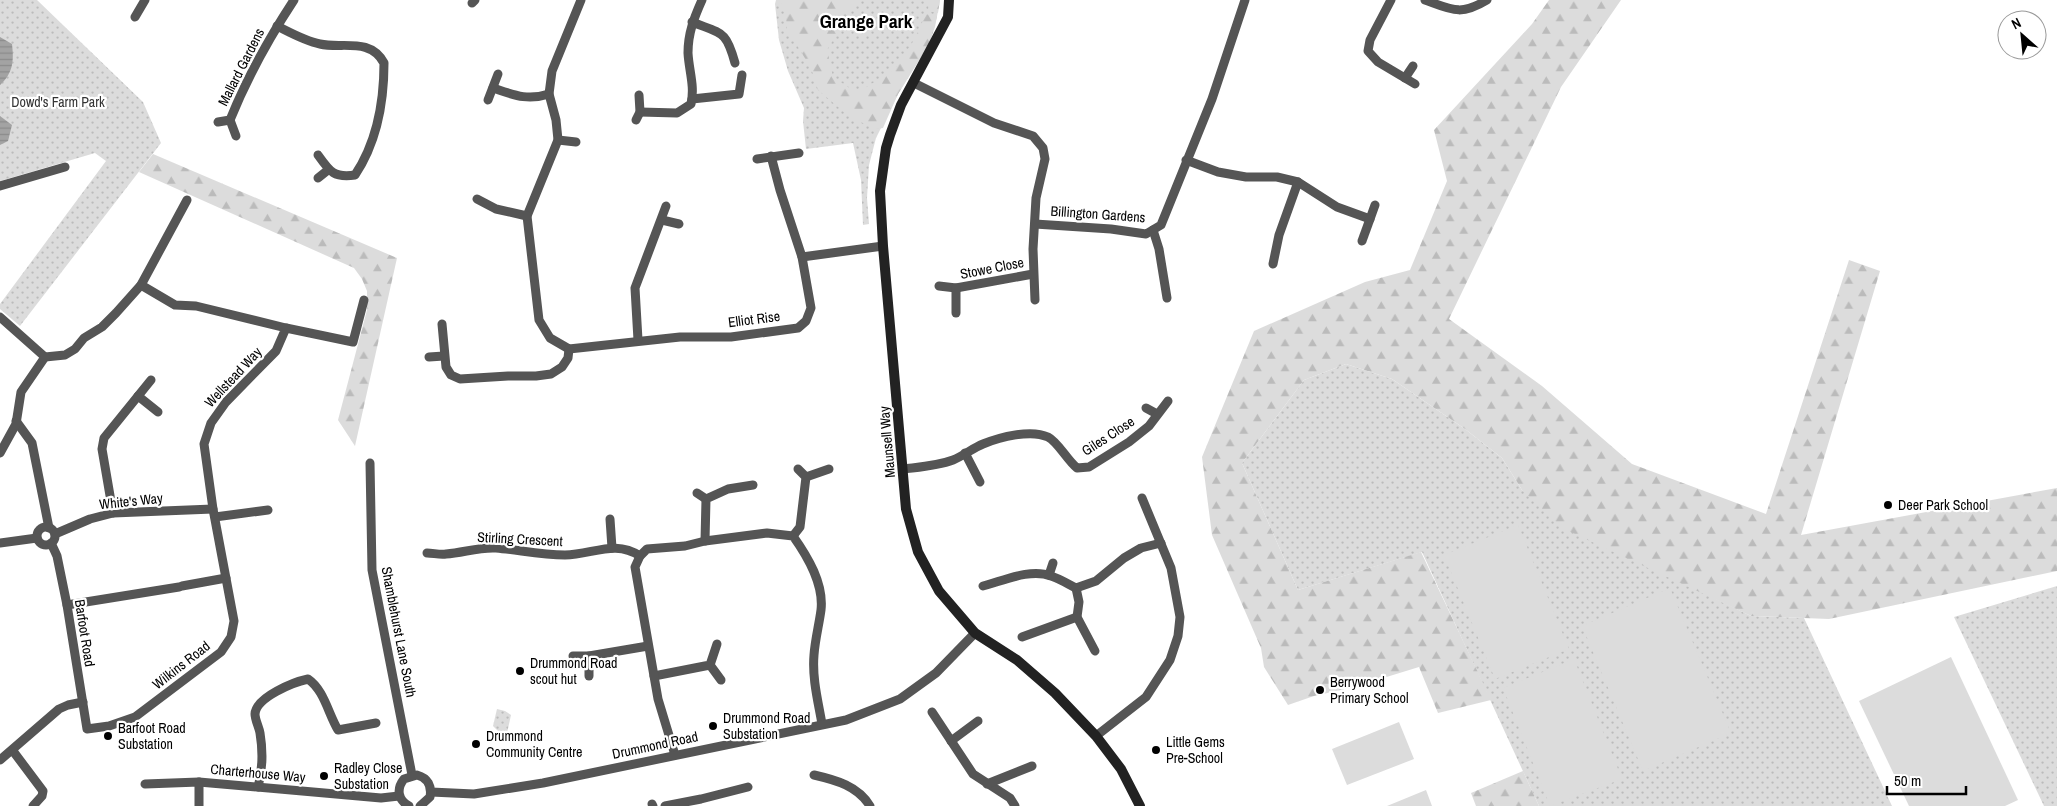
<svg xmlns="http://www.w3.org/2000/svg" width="2057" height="806" viewBox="0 0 2057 806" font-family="'Archivo Narrow',sans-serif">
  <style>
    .green { fill: url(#green-dots) }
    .forest { fill: url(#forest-firs) }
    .pitch { fill: #dcdcdc }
    .water { fill: url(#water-rules) }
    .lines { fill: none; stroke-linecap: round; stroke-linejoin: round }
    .street { stroke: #555; stroke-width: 9 }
    .secondary { stroke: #222; stroke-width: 10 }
    .poi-dot { fill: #000; stroke: #fff; stroke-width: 2 }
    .labels { text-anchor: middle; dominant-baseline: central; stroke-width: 4.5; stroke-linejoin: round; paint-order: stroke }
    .street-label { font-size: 14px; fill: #000; stroke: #fff }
    .park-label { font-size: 14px; fill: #333; stroke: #fff }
    .poi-label { font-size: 14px; fill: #000; stroke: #fff; text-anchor: start }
    .district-label { font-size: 19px; font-weight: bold; fill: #000; stroke: #fff }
  </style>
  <defs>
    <pattern id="green-dots" width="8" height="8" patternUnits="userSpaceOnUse" patternTransform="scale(1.25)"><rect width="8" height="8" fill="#dcdcdc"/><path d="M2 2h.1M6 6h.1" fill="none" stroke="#bbb" stroke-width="1.8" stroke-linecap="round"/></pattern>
    <pattern id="forest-firs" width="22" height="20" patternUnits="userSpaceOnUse" patternTransform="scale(1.25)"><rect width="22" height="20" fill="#dcdcdc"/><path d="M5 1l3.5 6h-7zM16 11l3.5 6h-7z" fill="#bbb"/></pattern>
    <pattern id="water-rules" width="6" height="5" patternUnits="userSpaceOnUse" patternTransform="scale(1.25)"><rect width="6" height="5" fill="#a3a3a3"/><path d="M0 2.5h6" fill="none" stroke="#8b8b8b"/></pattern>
  </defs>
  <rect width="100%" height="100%" fill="#fff"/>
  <g class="green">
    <polygon points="0,0 37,0 143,102 161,143 20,326 0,309 0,304 106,161 95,153 0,181"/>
    <polygon points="776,0 940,0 935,27 929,44 898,94 876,138 869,165 867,198 869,224 863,225 861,180 853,143 806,149 803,121 804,108 788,71 779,40 775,4"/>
    <polygon points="1346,364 1392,379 1465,429 1502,458 1522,490 1710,596 1751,616 1804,618 1892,806 1539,806 1422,552 1298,590 1242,463 1304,380"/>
    <polygon points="2057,586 2057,806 2044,806 1954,617"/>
    <polygon points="497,709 505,711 511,715 507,733 498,731 493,726"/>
  </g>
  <g class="forest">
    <polygon points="780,0 857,0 827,50 833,77 857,93 895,69 914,40 926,14 937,17 929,44 898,94 883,128 877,129 851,118 818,90 811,68 787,29 786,18"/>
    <polygon points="929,0 940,0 938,13 928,11"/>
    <polygon points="1549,0 1621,0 1561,87 1449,319 1542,386 1632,464 1766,514 1849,260 1880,271 1801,535 2057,488 2057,571 1829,619 1751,616 1562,528 1522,490 1502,458 1465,429 1392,379 1346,364 1304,380 1242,463 1298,590 1421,552 1491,700 1438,713 1419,667 1354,687 1314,696 1288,705 1264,667 1261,648 1212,535 1202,457 1254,331 1365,282 1410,270 1447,181 1434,130 1532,24"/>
    <polygon points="153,154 397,258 355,446 338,420 367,310 367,291 362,279 354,268 139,172"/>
    <polygon points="1523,771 1539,806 1476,806 1471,793"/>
  </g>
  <g class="pitch">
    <polygon points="1518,525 1569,649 1495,679 1444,555"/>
    <polygon points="1670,588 1731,733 1643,771 1582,626"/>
    <polygon points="1951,657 2018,800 2005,806 1909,806 1859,701"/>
    <polygon points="1574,659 1622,779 1550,806 1503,688"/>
    <polygon points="1399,722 1414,759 1347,785 1332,749"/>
    <polygon points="1426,790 1432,806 1387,806"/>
  </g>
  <g class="water">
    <path d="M0,37l12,7c2,17 1,29 -12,41z"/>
    <polygon points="0,116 12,125 8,141 0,145"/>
  </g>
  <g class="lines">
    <g class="street">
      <polyline points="581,0 552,71 549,94 556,120 558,140 527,216 539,320 550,338 569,349 680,337 731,337 798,328 806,321 811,308 802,257 780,190 771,156"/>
      <polyline points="1391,0 1370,40 1368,51 1378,62 1415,84"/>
      <path d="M1425,0c27,10 36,16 62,0"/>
      <polyline points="472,3 475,0"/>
      <polyline points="135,17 145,0"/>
      <path d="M692,22c30,12 34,8 43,41"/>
      <path d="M277,26c14,7 28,15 43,18 22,5 50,-7 64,19 0,38 -7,79 -29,112 -21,3 -25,-3 -37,-20"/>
      <polyline points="1405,78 1413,66"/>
      <polyline points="914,83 994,123 1033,136 1043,148 1045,159 1036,198 1033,249 1035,300"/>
      <path d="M493,88c21,7 34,13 56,6"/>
      <polyline points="692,99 739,94 742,75"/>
      <polyline points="488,100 498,74"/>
      <path d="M640,112l37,1 14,-9c4,-18 -2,-33 -3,-51 0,-20 6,-35 14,-53"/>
      <polyline points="230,120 236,136"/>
      <polyline points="636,120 640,112 639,95"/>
      <path d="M218,122l12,-2c17,-42 39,-82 64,-120"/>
      <polyline points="558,140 576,142"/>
      <polyline points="757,159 799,153"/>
      <polyline points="1186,160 1218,172 1246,177 1277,177 1298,182 1337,207 1370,219 1375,205"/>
      <polyline points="318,178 328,170"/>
      <polyline points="0,186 65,167"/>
      <polyline points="477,199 496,209 527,216"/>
      <polyline points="662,220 679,224"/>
      <polyline points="1035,224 1111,229 1146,234 1161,225 1212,99 1245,0"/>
      <polyline points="1153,230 1159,249 1167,298"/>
      <polyline points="1362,241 1370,219"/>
      <polyline points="802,257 883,246"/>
      <polyline points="1273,264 1279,235 1298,182"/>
      <polyline points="939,286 956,288 1033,274"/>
      <polyline points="956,288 956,313"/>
      <polyline points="0,317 45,357 65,355 75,349 84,338 102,327 116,313 141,285 187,200"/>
      <polyline points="442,324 446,367 451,375 460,379 508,376 536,376 551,374 562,367 568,358 569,349"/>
      <polyline points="286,328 353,342 364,300"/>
      <polyline points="638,340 635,288 666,206"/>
      <polyline points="429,357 444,356"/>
      <polyline points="138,396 158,412"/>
      <polyline points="1146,408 1157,414"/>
      <polyline points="16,421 32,443 49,528"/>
      <polyline points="0,453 16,424 21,392 45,357"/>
      <polyline points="965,453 980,482"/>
      <polyline points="370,463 372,570 412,775"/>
      <path d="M903,469c16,-2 34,-3 50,-9 10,-4 20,-12 30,-16 17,-7 48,-15 65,-7 10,5 19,23 29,31l12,-1 40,-25 20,-16 19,-25"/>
      <polyline points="806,477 829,469"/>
      <polyline points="697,493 706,499"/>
      <polyline points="113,513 102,449 104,438 151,380"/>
      <polyline points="215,517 268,510"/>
      <polyline points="610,519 612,548"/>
      <circle cx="46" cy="536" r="9"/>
      <polyline points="55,534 90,519 113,513 213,509"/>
      <polyline points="793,536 800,527 806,477 798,469"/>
      <polyline points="705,541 706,499 728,489 753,485"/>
      <polyline points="0,543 37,538"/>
      <polyline points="51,543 57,556 67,605 87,729 109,726 135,717 221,652 231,637 234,621 213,509 204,444 211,423 226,402 276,351 286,328 196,306 175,305 141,285"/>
      <path d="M427,553c6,0 13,2 19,1 17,-1 32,-7 50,-6 23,2 45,7 69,7 27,0 50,-16 75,1"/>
      <polyline points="1049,575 1053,563"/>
      <polyline points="182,586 226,578"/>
      <path d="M983,586c20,-5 47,-18 68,-10 9,3 17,8 25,12l20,-7 28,-23 17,-10 20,-5"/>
      <polyline points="1076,588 1079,602 1077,617 1095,651"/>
      <polyline points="67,605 179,587"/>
      <polyline points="1022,637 1077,617"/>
      <polyline points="573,656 589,656 648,646"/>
      <polyline points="589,656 589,676"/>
      <polyline points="710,665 721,680"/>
      <polyline points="654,676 710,665 717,644"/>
      <polyline points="932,712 973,774 1010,798 1015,806"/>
      <polyline points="1096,736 1146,697 1170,660 1178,636 1180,617 1171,568 1142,498"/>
      <polyline points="951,741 978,721"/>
      <polyline points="13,751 43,791 42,796 33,806"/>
      <path d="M675,755l-17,-56 -23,-132 5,-11 7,-7 38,-3 20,-5 62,-8 26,3c15,21 31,48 28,74 -2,15 -6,30 -7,45 -2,23 4,46 8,69"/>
      <polyline points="0,760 59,709 68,705 83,702"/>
      <path d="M814,775c22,5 44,11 56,31"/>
      <polyline points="199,782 199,806"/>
      <polyline points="145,784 199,782 381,798 399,796"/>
      <polyline points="987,784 1032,766"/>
      <path d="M258,787c5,-19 5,-36 2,-54 -1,-6 -5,-13 -5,-19 1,-17 39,-32 53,-35 16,11 20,34 30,51l38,-7"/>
      <polyline points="431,792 474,794 543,783 846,720 900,699 936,673 975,633"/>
      <polyline points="652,804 653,806"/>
      <path d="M409,806c-11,-6 -13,-17 -5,-27l13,-4c11,3 15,11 13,22l-10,9"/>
      <polyline points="665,806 701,799 748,787"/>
    </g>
    <polyline class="secondary" points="949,0 948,17 901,105 890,135 886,148 880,191 883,246 906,509 918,552 939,591 975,633 1017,660 1055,693 1096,736 1121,769 1140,806"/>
  </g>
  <g class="poi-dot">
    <circle cx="1888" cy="505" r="5"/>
    <circle cx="520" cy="671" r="5"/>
    <circle cx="1320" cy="690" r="5"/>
    <circle cx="713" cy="726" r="5"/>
    <circle cx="108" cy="736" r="5"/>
    <circle cx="476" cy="744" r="5"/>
    <circle cx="1156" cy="750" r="5"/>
    <circle cx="324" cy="776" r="5"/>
  </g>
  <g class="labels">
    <g class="street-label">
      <text transform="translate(241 67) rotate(-63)">Mallard Gardens</text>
      <text transform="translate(1098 214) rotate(4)">Billington Gardens</text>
      <text transform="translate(992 268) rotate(-11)">Stowe Close</text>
      <text transform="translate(754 319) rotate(-7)">Elliot Rise</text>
      <text transform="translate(233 377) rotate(-47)">Wellstead Way</text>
      <text transform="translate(1108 436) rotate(-33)">Giles Close</text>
      <text transform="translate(887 442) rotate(-95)">Maunsell Way</text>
      <text transform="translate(131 501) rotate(-6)">White's Way</text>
      <text transform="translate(520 539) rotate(3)">Stirling Crescent</text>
      <text transform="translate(399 632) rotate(79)">Shamblehurst Lane South</text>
      <text transform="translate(85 633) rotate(81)">Barfoot Road</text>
      <text transform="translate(181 665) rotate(-38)">Wilkins Road</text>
      <text transform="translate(655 745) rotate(-12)">Drummond Road</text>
      <text transform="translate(258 773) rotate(5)">Charterhouse Way</text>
    </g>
    <g class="park-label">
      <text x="58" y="102">Dowd's Farm Park</text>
    </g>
    <g class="poi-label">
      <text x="1898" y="505">Deer Park School</text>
      <text x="530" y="663">Drummond Road<tspan x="530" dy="16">scout hut</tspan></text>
      <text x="1330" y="682">Berrywood<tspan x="1330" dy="16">Primary School</tspan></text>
      <text x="723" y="718">Drummond Road<tspan x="723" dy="16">Substation</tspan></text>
      <text x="118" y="728">Barfoot Road<tspan x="118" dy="16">Substation</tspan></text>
      <text x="486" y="736">Drummond<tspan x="486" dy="16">Community Centre</tspan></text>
      <text x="1166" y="742">Little Gems<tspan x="1166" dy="16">Pre-School</tspan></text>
      <text x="334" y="768">Radley Close<tspan x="334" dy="16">Substation</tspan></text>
    </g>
    <g class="district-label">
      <text x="866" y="21">Grange Park</text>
    </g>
  </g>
  <g transform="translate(2022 35) rotate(333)"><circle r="24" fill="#ffffff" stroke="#999999"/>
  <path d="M0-4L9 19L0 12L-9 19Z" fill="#000000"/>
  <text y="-8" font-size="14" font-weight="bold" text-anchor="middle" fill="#000000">N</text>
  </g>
  <path d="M1887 786v8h79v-8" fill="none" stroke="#000000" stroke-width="2.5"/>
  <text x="1894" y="786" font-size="15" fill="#000000" stroke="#ffffff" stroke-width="4" paint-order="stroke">50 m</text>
</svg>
